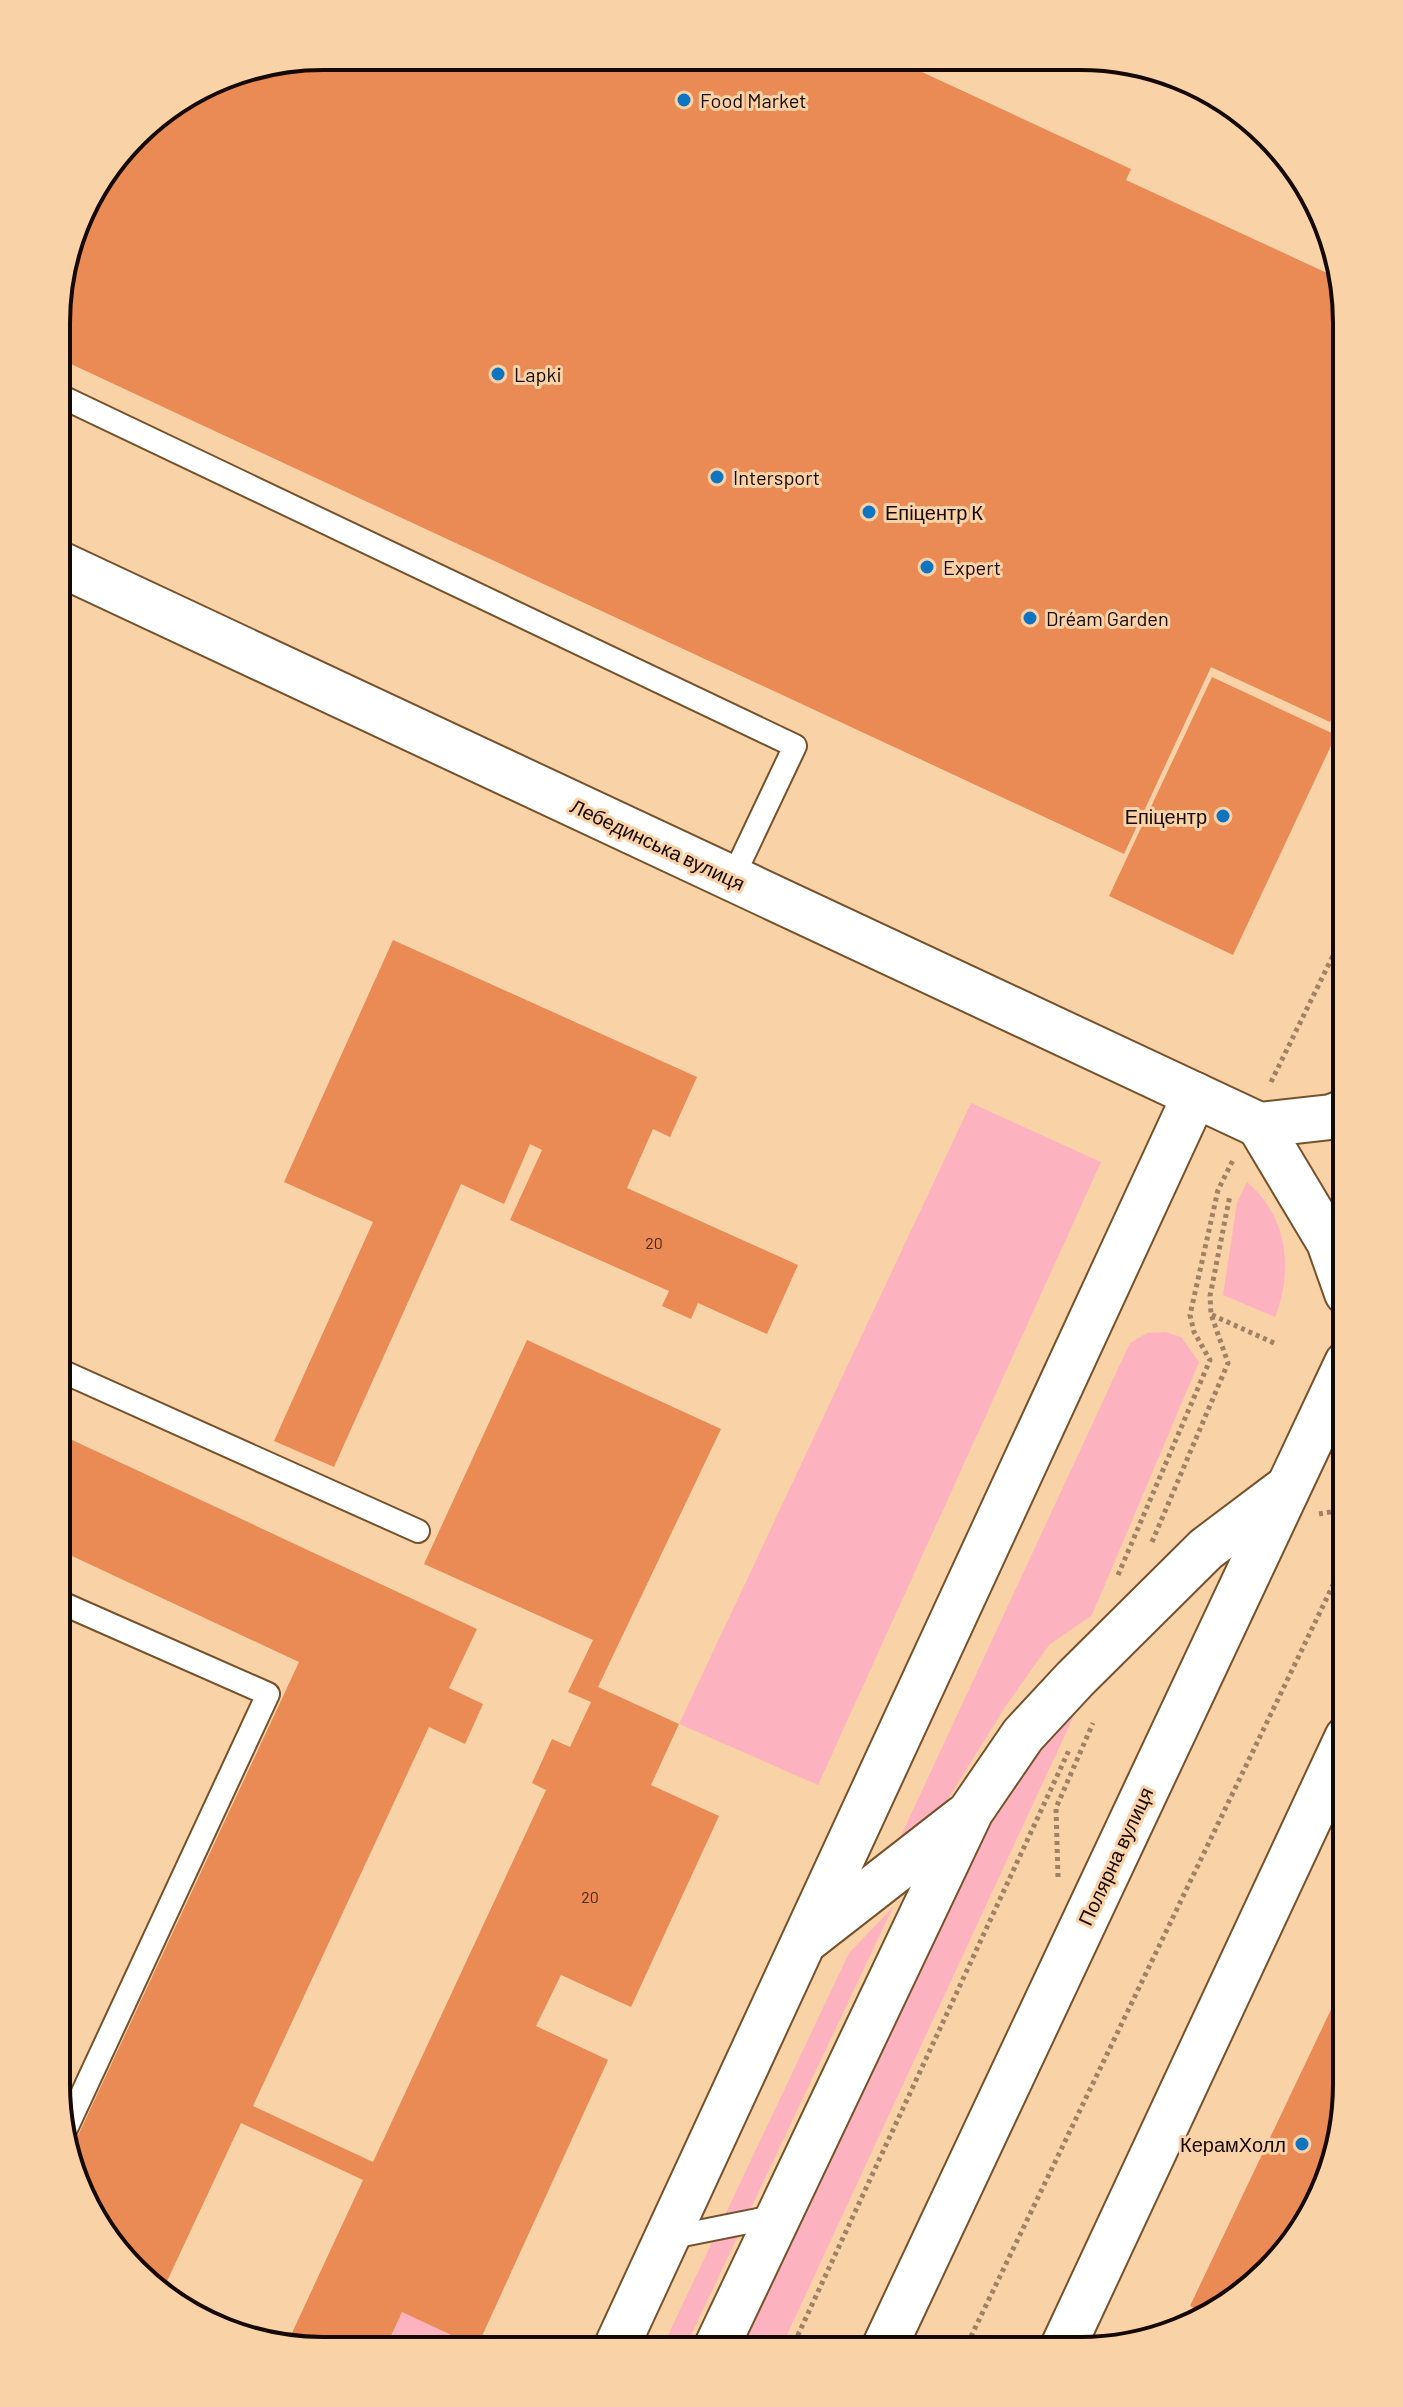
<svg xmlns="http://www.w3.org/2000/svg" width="1403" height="2407" viewBox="0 0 1403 2407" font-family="Barlow,sans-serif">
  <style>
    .green { fill: #fdb3bf }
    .building { fill: #ea8a55 }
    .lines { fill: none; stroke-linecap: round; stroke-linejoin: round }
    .lane-casing { stroke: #75522b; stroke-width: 26 }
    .street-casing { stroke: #75522b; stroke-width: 48 }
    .secondary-casing { stroke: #75522b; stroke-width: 48 }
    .path { stroke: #9f8264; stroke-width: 5; stroke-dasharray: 4 4; stroke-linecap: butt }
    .lane { stroke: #fff; stroke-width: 22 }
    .street { stroke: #fff; stroke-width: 44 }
    .secondary { stroke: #fff; stroke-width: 44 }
    .poi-dot { fill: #0f75c1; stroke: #fad2a7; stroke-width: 3 }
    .labels { text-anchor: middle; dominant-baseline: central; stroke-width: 6; stroke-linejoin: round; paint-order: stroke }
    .number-label { font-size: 16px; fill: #4b2915 }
    .poi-label { font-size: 20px; fill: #160900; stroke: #fad2a7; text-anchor: start }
    .street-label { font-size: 20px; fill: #160900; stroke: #fad2a7 }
    .rim { fill: none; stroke: #160900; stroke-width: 4 }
  </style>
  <rect width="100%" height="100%" fill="#fad2a7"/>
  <g class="green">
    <polygon points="971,1103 1101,1162 818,1785 679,1724"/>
    <path d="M1247,1182c40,34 47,87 28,135l-52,-22 14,-92z"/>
    <polygon points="1166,1332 1181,1337 1199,1362 1092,1615 1049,1645 1005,1707 925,1836 893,1853 1130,1343 1147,1333"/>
    <polygon points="1077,1709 780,2350 737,2350 985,1824 1023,1769"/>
    <polygon points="893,1907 684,2350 661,2350 849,1953"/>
    <polygon points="402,2312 482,2349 385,2349"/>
  </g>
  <g class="building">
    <polygon points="323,56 896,60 1131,169 1126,180 1340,279 1347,323 1347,686 1330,722 1211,667 1124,854 58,358 58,288 84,204 146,122 221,76"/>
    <polygon points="1212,677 1336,735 1233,955 1109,896"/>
    <polygon points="393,940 697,1077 670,1137 653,1129 627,1188 798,1265 767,1334 698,1303 691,1319 662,1306 669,1291 510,1220 542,1150 530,1144 504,1204 461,1184 334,1467 274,1441 373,1222 284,1182"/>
    <polygon points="527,1340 721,1429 598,1687 679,1724 651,1785 719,1816 631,2007 561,1975 536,2026 608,2060 477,2347 402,2312 385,2349 287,2349 285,2348 363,2180 241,2123 161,2294 147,2285 70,2171 68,2157 299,1662 57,1549 57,1433 477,1629 449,1688 483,1704 465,1744 429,1727 253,2106 373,2162 546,1790 532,1783 552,1739 570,1747 591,1702 568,1692 593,1640 424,1564"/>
    <polygon points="1346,1978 1346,2102 1327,2186 1292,2247 1229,2306 1209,2315 1190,2306"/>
  </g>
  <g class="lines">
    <defs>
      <g id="lane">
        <polyline points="58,395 795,746 732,879"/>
        <polyline points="57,1369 418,1531"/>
        <polyline points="57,1601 268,1694 64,2133"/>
        <polyline points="668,2238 778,2216"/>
      </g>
      <g id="street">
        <polyline points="58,563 1259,1125 1331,1117 1347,1111"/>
        <polyline points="1259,1125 1329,1242 1347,1293"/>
      </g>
      <g id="secondary">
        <polyline points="809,1938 963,1818"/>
        <polyline points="615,2350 1195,1095"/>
        <polyline points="715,2350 971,1811 1023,1735 1075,1679 1206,1549 1283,1491"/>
        <polyline points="883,2350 1347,1363"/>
        <polyline points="1061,2351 1347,1738"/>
      </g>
    </defs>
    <use href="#lane" class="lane-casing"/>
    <use href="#street" class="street-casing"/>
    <use href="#secondary" class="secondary-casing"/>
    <g class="path">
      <polyline points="1271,1082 1347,927"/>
      <polyline points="1212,1315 1274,1343"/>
      <polyline points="1319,1514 1347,1509"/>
      <polyline points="1152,1542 1228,1363 1211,1314 1210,1296 1230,1195"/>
      <polyline points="1118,1575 1210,1360 1194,1332 1190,1315 1218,1190 1233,1160"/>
      <polyline points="1058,1877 1056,1808 1093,1723"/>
      <polyline points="791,2350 1070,1748"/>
      <polyline points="964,2351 1347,1556"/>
    </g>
    <use href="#lane" class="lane"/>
    <use href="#street" class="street"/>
    <use href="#secondary" class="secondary"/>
  </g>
  <g class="poi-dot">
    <circle cx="684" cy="100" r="8"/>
    <circle cx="498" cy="374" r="8"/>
    <circle cx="717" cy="477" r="8"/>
    <circle cx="869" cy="512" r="8"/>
    <circle cx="927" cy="567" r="8"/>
    <circle cx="1030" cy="618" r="8"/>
    <circle cx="1223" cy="816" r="8"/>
    <circle cx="1302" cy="2144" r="8"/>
  </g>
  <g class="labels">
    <g class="number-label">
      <text x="654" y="1242">20</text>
      <text x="590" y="1896">20</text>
    </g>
    <g class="poi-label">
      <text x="700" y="100">Food Market</text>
      <text x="514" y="374">Lapki</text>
      <text x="733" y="477">Intersport</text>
      <text x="885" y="512">Епіцентр К</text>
      <text x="943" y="567">Expert</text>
      <text x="1046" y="618">Dréam Garden</text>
      <text x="1207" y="816" text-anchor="end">Епіцентр</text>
      <text x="1286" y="2144" text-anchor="end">КерамХолл</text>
    </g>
    <g class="street-label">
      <text transform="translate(658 844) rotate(25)">Лебединська вулиця</text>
      <text transform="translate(1115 1856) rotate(-65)">Полярна вулиця</text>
    </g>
  </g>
  <path d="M0 0H1403V2407H0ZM323 70H1080A253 253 0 0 1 1333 323V2084A253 253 0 0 1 1080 2337H323A253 253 0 0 1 70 2084V323A253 253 0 0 1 323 70Z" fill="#fad2a7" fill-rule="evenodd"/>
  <path class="rim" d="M323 70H1080A253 253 0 0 1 1333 323V2084A253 253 0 0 1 1080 2337H323A253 253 0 0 1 70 2084V323A253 253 0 0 1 323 70Z"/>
</svg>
